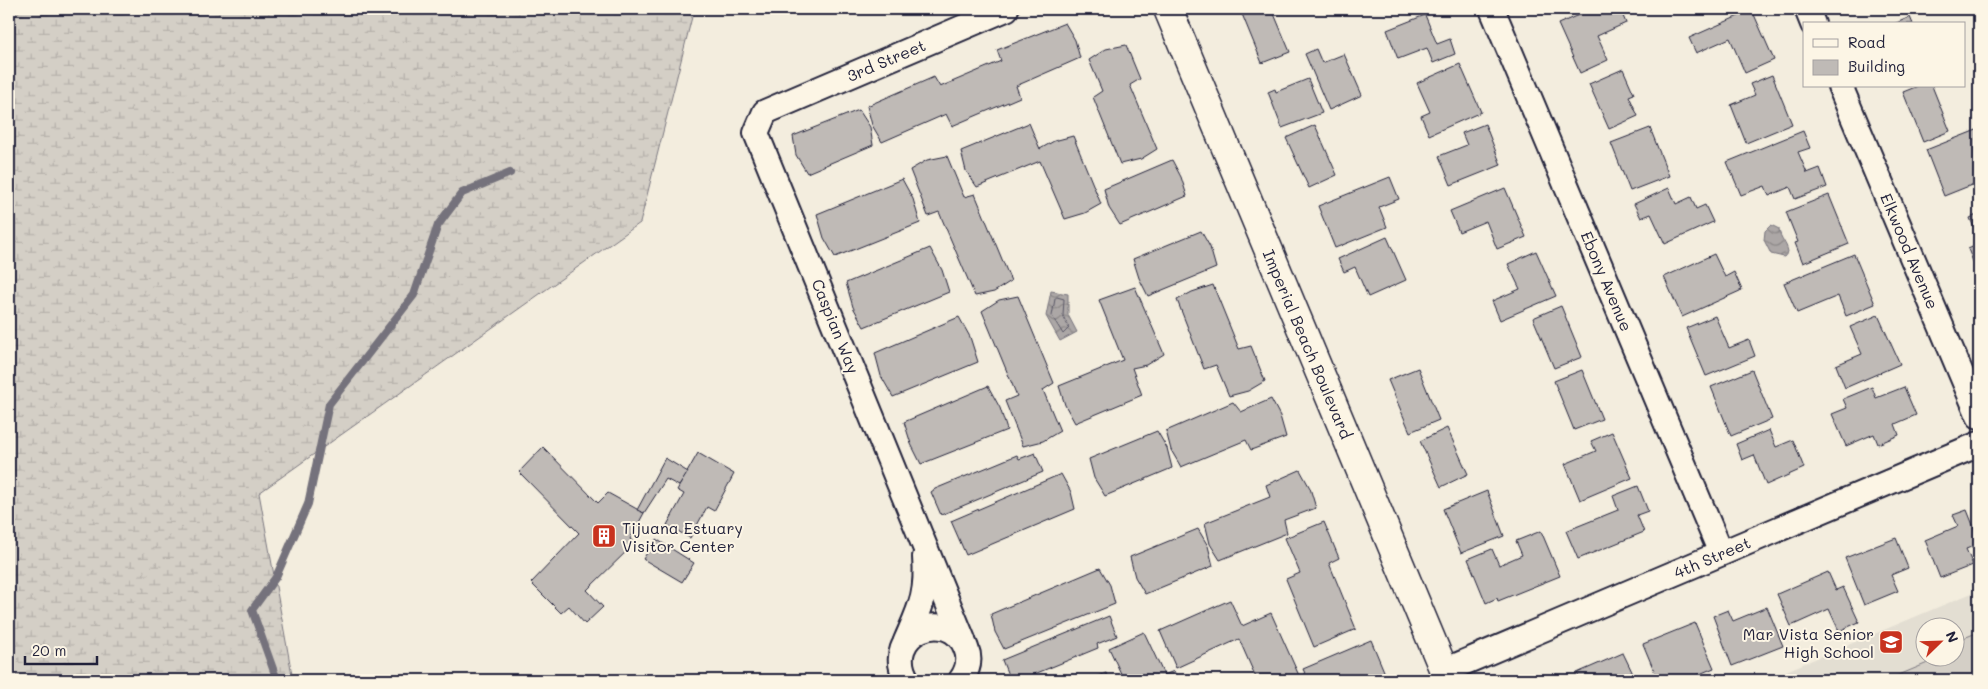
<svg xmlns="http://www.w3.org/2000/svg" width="1988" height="689" viewBox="0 0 1988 689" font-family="Mali,sans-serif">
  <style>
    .built { fill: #e3ded2; fill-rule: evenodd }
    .wetland { fill: url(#wetland-marsh); stroke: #7b7880 }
    .green { fill: #d4cfc6; stroke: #7b7880 }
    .water { fill: url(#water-waves); stroke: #75727b }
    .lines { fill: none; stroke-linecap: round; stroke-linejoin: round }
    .shore { stroke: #595766; stroke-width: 1 }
    .stream { stroke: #75727b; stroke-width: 8 }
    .building { fill: #bfbab6; stroke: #22223b }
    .minor-casing { stroke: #22223b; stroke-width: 28 }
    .primary-casing { stroke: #22223b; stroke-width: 31 }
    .minor { stroke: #fcf5e5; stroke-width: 24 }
    .primary { stroke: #fcf5e5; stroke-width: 28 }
    .labels { text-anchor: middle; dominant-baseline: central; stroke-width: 4; stroke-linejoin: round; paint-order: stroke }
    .street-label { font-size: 16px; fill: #22223b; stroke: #fcf5e5 }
    .poi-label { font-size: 16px; fill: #22223b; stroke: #fcf5e5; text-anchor: start }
  </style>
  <defs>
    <pattern id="wetland-marsh" width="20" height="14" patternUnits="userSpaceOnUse" patternTransform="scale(1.25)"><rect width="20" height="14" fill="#d4cfc6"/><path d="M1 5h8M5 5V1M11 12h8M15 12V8" fill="none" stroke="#b6b1ab"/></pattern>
    <pattern id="water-waves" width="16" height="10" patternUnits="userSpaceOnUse" patternTransform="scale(1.25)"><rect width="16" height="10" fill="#aca7a6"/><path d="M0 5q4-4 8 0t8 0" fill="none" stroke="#8c8888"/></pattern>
  </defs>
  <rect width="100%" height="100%" fill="#f3edde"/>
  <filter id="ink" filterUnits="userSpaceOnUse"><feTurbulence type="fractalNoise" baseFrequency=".02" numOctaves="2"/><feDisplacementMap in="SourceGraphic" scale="10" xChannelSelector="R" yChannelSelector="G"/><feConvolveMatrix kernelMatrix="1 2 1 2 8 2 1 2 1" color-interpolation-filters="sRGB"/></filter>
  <g filter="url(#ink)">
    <path class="built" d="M1979,590v90h-214zM1926,626h30v30h-30z"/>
    <polygon class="wetland" points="9,9 694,9 640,223 259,493 293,680 9,680"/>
    <polygon class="green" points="1979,632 1979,680 1887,680 1942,657 1956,656 1956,641"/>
    <g class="water">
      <path d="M1771,225l8,4c1,10 8,14 9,23l-4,5 -13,-3 -7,-14 1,-9z"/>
      <polygon points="1051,291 1068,294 1068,315 1077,332 1060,341 1046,316"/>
    </g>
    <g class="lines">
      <polygon class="shore" points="1057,297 1064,299 1063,316 1069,328 1063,334 1052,316 1055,299"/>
      <polyline class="stream" points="277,680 252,610 276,577 308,504 329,404 414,295 438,225 462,193 510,173"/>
    </g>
    <g class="building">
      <polygon points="1255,9 1272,9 1290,52 1262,63 1242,14"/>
      <polygon points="1592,9 1620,9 1626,23 1597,36 1608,60 1580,73 1558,24"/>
      <polygon points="1716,9 1729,9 1719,13"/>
      <polygon points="1752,10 1774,60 1745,73 1730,38 1696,53 1689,38"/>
      <polygon points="1425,15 1437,44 1450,39 1455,54 1433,63 1427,48 1398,59 1387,30"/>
      <polygon points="1910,17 1913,24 1894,24"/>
      <polygon points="1065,23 1075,40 1080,58 1016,86 1020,97 952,126 946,114 882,142 872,125 867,106 934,77 940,87 1001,61 997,50"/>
      <polygon points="1126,45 1140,79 1130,85 1157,149 1141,159 1120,164 1093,97 1102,91 1089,60 1106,49"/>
      <polygon points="1316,49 1322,63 1344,54 1362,95 1329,110 1305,54"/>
      <polygon points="1460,64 1481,112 1429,135 1421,116 1430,112 1417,83"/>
      <polygon points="1623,69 1634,94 1629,96 1638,116 1609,129 1589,84"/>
      <polygon points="1772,75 1792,124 1746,143 1731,105 1755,95 1750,84"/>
      <polygon points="1308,79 1322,113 1282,128 1268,92 1275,89 1276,92"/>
      <polygon points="1918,86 1932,86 1950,131 1923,142 1903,92"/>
      <polygon points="859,110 870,127 873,145 807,173 796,155 793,136"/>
      <polygon points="1029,123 1040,149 1054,141 1073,136 1101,204 1085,213 1065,219 1040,161 977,187 966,171 961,151"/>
      <polygon points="1485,124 1501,165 1451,185 1439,156 1467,145 1462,133"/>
      <polygon points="1315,125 1337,175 1309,188 1286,138"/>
      <polygon points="1650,128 1669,176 1630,191 1611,143"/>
      <polygon points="1979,129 1979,182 1944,196 1926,150"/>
      <polygon points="1803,131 1810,148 1798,152 1807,173 1820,168 1827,187 1795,199 1790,187 1769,196 1765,186 1741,195 1727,162"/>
      <polygon points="947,156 964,197 975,194 1011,281 994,292 975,296 939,212 928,216 910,170 927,160"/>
      <polygon points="1172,160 1181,177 1187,196 1120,225 1109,208 1104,189"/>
      <polygon points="1390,177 1399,199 1379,207 1387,227 1335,248 1318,206"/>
      <polygon points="902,179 913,199 920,223 835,257 824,238 817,214"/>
      <polygon points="1505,188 1526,237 1497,249 1486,221 1459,232 1450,211"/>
      <polygon points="1669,188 1676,204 1691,197 1696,209 1705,205 1713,222 1665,244 1651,214 1641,218 1634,204"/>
      <polygon points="1829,195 1849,244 1803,263 1795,243 1798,242 1786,212"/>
      <polygon points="1979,214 1979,240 1970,218"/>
      <polygon points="1201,231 1210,247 1216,268 1148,296 1139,278 1133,259"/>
      <polygon points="1387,237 1406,280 1368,297 1355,267 1344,272 1338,259"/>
      <polygon points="1979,244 1979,262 1974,264 1968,249"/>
      <polygon points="930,248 942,270 949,292 864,327 853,307 846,283"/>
      <polygon points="1536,251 1556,296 1500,320 1492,301 1520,289 1508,264"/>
      <polygon points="1714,254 1725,277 1734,272 1742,290 1682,317 1664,277"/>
      <polygon points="1854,254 1875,304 1846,316 1838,296 1797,313 1784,283"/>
      <polygon points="1213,285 1239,349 1251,346 1265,381 1248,391 1229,396 1216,365 1204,369 1177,300 1192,292"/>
      <polygon points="1135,287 1164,354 1146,365 1132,368 1142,395 1075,423 1065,405 1059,386 1123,360 1099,300"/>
      <polygon points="1018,296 1054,383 1043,390 1060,431 1043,441 1023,446 1005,401 1017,396 982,311 999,300"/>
      <polygon points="1561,306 1582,357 1554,368 1533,318"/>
      <polygon points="1878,315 1900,364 1845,388 1836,365 1862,354 1850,327"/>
      <polygon points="1715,316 1729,348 1749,340 1755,356 1706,376 1686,328"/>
      <polygon points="959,317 970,337 978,362 893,397 881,376 875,353"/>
      <polygon points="1418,368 1439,420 1410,432 1388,380"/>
      <polygon points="1582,370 1602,419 1574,430 1554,381"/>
      <polygon points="1752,370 1772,419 1731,436 1711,387"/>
      <polygon points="988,386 1000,408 1007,430 921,464 911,444 904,422"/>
      <polygon points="1872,387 1876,398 1904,387 1916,415 1895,424 1899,435 1878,444 1874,434 1846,446 1832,414 1847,408 1843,399"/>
      <polygon points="1271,399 1280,416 1286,437 1251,450 1246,440 1181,467 1171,450 1166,431 1233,402 1241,412"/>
      <polygon points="1447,428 1468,474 1441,487 1420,441"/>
      <polygon points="1769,430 1776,447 1793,440 1804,468 1766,485 1754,455 1742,460 1736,444"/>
      <polygon points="1157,431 1167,448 1172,468 1105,496 1094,478 1089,459"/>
      <polygon points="1612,432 1632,478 1580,500 1565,464 1596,451 1591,441"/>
      <polygon points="543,447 598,503 608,493 644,513 630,539 635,543 587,590 603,607 585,624 569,606 561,613 531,583 579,533 519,472"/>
      <polygon points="698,453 734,474 714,511 707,507 690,538 667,525 684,494 677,490"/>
      <polygon points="1035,453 1043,472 941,515 931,492 935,489 1017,455 1019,459"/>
      <polygon points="665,458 688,472 679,486 666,479 644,513 637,510"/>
      <polygon points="1300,470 1310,488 1316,508 1284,520 1287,533 1220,560 1210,544 1205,523 1270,497 1266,485"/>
      <polygon points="1061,474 1071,492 1075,509 966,555 951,521"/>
      <polygon points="1638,486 1648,511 1637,515 1644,532 1578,559 1566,531 1618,510 1613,496"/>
      <polygon points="1487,491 1504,536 1461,553 1443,509"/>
      <polygon points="1967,510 1979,540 1979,544 1966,549 1973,565 1940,578 1925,540 1958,526 1953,515"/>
      <polygon points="1324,522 1339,558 1329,563 1356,629 1314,647 1286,579 1300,573 1285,538"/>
      <polygon points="1198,529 1208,546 1213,566 1145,594 1135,577 1130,557"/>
      <polygon points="1541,531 1560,576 1498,601 1497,598 1486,603 1468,559 1492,549 1499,565 1522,555 1516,541"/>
      <polygon points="1896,538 1908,568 1891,575 1898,591 1864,605 1845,558"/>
      <polygon points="656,539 694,563 682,582 643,559"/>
      <polygon points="1100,568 1110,585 1115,604 1004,649 995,632 991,614"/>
      <polygon points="1828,572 1836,590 1843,587 1859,622 1839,631 1829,609 1791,626 1777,594"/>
      <polygon points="1230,600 1242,626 1271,613 1301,680 1257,680 1239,639 1176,668 1160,631"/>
      <polygon points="1767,607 1783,646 1732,666 1713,616 1728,610 1733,621"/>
      <polygon points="1109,616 1117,636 1097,644 1098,648 1020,680 1010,680 1002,660"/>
      <polygon points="1695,623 1714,668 1685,680 1658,680 1643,644"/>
      <polygon points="1144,632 1164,675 1174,671 1178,680 1124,680 1109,648"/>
      <polygon points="1371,640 1386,676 1375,680 1308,680 1303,669"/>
      <polygon points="1623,653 1636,680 1580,680 1577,673"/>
      <polygon points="1106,673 1111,680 1090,680"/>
    </g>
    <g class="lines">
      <defs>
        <g id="minor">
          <polyline points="1492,9 1721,553"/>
          <polyline points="1807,9 1813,24"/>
          <polyline points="1840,86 1979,416"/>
          <polyline points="963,640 756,133 765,112 1006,9"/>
          <path d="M906,641c14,-33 22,-46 19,-84"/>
          <polyline points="1444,671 1979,444"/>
          <path d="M907,680c-27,-46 42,-76 59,-32 5,12 2,22 -5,32"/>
        </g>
        <polyline id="primary" points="1168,9 1448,680"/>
      </defs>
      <use href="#minor" class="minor-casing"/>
      <use href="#primary" class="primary-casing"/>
      <use href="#minor" class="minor"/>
      <use href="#primary" class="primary"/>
    </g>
  </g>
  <defs>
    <symbol id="building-square" viewBox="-11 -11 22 22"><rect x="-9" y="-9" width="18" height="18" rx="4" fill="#c8321e" stroke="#fcf5e5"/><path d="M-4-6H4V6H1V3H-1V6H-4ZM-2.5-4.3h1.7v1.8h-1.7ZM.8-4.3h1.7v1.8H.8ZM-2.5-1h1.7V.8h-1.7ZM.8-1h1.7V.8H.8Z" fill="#fff"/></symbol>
    <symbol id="school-square" viewBox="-11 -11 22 22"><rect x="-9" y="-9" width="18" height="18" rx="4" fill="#c8321e" stroke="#fcf5e5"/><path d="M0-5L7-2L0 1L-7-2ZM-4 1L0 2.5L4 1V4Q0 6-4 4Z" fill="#fff"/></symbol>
  </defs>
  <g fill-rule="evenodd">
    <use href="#building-square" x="590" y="522" width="28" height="28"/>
    <use href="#school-square" x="1877" y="628" width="28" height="28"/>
  </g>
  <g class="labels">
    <g class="street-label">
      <text transform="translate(886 60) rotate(-23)">3rd Street</text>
      <text transform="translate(1910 251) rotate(67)">Elkwood Avenue</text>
      <text transform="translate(1607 281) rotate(67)">Ebony Avenue</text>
      <text transform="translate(836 326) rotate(68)">Caspian Way</text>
      <text transform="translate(1308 344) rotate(67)">Imperial Beach Boulevard</text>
      <text transform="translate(1712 557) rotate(-23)">4th Street</text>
    </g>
    <g class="poi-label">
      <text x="622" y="527">Tijuana Estuary<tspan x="622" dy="18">Visitor Center</tspan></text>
      <text x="1874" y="633" text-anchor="end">Mar Vista Senior<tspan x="1874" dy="18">High School</tspan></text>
    </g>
  </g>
  <rect width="1988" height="689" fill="none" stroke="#fcf5e5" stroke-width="30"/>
  <rect x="15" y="15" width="1958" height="659" fill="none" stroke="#22223b" stroke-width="2" filter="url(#ink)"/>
  <rect x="1803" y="22" width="162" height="65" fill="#fcf5e5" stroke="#a5a1a1"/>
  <rect x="1813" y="39" width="25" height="8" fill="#fcf5e5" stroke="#a5a1a1"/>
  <text x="1848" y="48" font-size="15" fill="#22223b">Road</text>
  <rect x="1813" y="60" width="25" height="15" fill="#bfbab6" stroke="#a5a1a1"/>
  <text x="1848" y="72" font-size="15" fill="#22223b">Building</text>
  <g transform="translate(1940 642) rotate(67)"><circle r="24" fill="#fcf5e5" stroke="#a5a1a1"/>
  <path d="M0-4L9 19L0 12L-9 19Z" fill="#c8321e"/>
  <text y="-8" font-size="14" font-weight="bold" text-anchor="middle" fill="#22223b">N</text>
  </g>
  <path d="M25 656v8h72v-8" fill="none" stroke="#22223b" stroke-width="2.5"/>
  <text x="32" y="656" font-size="15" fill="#22223b" stroke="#fcf5e5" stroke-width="4" paint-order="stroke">20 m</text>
</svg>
